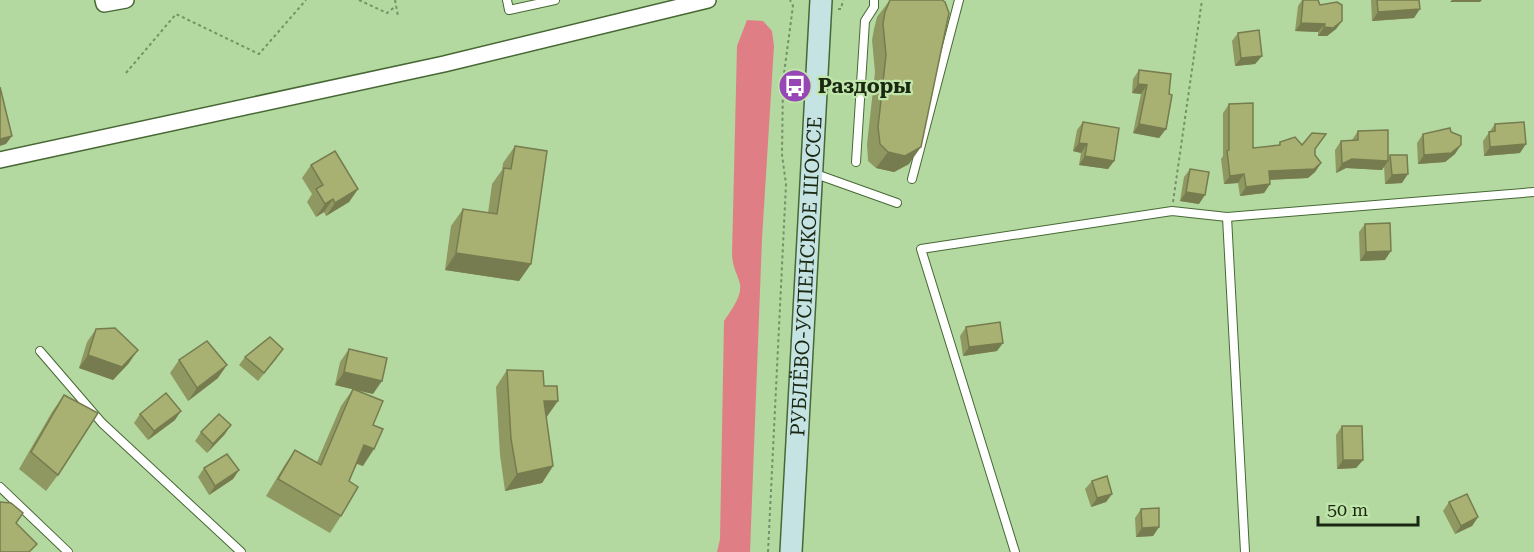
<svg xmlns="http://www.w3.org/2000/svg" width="1534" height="552" viewBox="0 0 1534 552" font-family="'Roboto Serif',serif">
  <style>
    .forest { fill: #e07e86 }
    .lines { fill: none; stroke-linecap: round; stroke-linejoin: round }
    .lane-casing { stroke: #476834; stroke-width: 10 }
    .street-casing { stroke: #476834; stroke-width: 18 }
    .secondary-casing { stroke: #476834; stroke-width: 24 }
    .path { stroke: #759166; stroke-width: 2; stroke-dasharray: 3 3; stroke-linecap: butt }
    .lane { stroke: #fff; stroke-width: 8 }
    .street { stroke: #fff; stroke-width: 15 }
    .secondary { stroke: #c6e3e3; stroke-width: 21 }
    .wall { fill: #909861 }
    .shaded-wall { fill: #767c4f }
    .building { fill: #a8b171; stroke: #767c4f; stroke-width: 1.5 }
    .labels { text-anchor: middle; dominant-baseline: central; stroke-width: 4.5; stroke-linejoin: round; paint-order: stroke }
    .poi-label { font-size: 20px; font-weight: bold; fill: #1a2812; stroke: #c0e6ac; text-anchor: start }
    .street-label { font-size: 20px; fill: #1a2812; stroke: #c0e6ac }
  </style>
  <rect width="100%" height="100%" fill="#b3d9a0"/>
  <path class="forest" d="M747,20l16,1 9,10 2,15 -12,193 -12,313h-33l3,-13 4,-218c7,-11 18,-24 16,-37 -2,-9 -7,-15 -8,-29l5,-209z"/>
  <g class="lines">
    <defs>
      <g id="lane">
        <polyline points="507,0 509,10 555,0"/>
        <polyline points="856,162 865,21 874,7 874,0"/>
        <polyline points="813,173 897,203"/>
        <polyline points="912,179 959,0"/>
        <polyline points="1227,217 1245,552"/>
        <polyline points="40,351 102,423 241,552"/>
        <polyline points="0,487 68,552"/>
        <polyline points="1015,552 921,249 1172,211 1227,217 1534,192"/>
      </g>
      <g id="street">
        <polyline points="103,0 104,4 126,0"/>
        <polyline points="0,160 444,64 708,0"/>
      </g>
      <g id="secondary">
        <path id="s1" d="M791,552l30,-552"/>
      </g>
    </defs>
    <use href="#lane" class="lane-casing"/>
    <use href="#street" class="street-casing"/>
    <use href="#secondary" class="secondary-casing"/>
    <g class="path">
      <polyline points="359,0 387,13 396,6"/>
      <polyline points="395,0 398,16"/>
      <polyline points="838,9 841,9 843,0"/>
      <polyline points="126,73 176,14 259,54 306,0"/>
      <polyline points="1173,202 1202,0"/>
      <polyline points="768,552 786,184 782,155 783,81 793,6 790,0"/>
    </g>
    <use href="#lane" class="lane"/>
    <use href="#street" class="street"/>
    <use href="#secondary" class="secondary"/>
  </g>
  <g class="wall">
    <polygon points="890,0 909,164 894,172 876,168 868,161 867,144 875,72 872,40 874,29 877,17"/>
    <polygon points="1302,0 1318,0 1320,5 1342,21 1336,29 1327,36 1318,36 1318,32 1295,31 1298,6"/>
    <polygon points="1371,0 1419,0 1414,18 1372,21"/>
    <polygon points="1238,33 1262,56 1255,64 1235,66 1232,41"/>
    <polygon points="1139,70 1169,94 1166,129 1159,138 1133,133 1141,94 1132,93 1133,79"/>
    <polygon points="1229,104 1253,148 1278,146 1280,142 1302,145 1315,150 1315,155 1321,163 1315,172 1308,178 1270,180 1270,184 1264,193 1240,196 1238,183 1224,184 1221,159 1223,156 1223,113"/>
    <polygon points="1083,122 1114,161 1108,169 1079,165 1081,153 1073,151 1077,130"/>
    <polygon points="1495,124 1520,153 1484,156 1483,141"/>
    <polygon points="1358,131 1388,159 1390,155 1402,183 1385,184 1384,166 1382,170 1346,168 1336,173 1335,150 1341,141 1352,140"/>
    <polygon points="1423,134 1455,154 1445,162 1418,164 1417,143"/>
    <polygon points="515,146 531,264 519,281 445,270 451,226 463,209 488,213 492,184 502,170 503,163"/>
    <polygon points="311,165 358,189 349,202 326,216 324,212 316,217 307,202 312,194 302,178"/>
    <polygon points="1190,169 1199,204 1180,201 1184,177"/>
    <polygon points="1365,224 1385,260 1360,261 1359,232"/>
    <polygon points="966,327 997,351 963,356 960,336"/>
    <polygon points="96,329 129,363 113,380 79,368 87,342"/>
    <polygon points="349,349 373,394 335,385 340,362"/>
    <polygon points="245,357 277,358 258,381 239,365"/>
    <polygon points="179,360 218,378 188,401 170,373"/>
    <polygon points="507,370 544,386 546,417 553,466 542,483 505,491 500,455 496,387"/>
    <polygon points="353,389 373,425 363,466 357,464 349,481 341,516 330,533 266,496 284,466 295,450 317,462 341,406"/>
    <polygon points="64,395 58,475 46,491 19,469 52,412"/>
    <polygon points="140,414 175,420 148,440 134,423"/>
    <polygon points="1342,426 1363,460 1356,468 1337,469 1336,435"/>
    <polygon points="201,432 225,434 207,453 195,441"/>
    <polygon points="204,468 239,470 233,479 209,495 198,477"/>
    <polygon points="1092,481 1112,494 1106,502 1091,507 1085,489"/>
    <polygon points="1449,502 1478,517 1472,526 1455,534 1443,511"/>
    <polygon points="1141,509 1159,527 1153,536 1136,537 1135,518"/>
  </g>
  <g class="shaded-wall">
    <polygon points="1452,0 1482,0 1480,2 1450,2"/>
    <polygon points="1420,9 1414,18 1372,21 1378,12"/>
    <polygon points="1342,21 1336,29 1327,36 1318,36 1324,27"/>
    <polygon points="1301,23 1325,24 1318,32 1295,31"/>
    <polygon points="1262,56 1255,64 1235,66 1241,58"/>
    <polygon points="1138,84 1147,85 1141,94 1132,93"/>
    <polygon points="1139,124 1166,129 1159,138 1133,133"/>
    <polygon points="12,136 6,144 0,146 0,139"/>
    <polygon points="1079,143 1087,144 1081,153 1073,151"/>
    <polygon points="1526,144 1520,153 1484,156 1490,147"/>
    <polygon points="1461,145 1455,154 1445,162 1418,164 1424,155"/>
    <polygon points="921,147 909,164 894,172 876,168 888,152"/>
    <polygon points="1085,156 1114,161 1108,169 1079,165"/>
    <polygon points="1352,159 1388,161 1382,170 1346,168 1336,173 1342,164"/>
    <polygon points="1321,163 1315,172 1308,178 1263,180 1269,171"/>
    <polygon points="1244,174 1238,183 1224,184 1230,176"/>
    <polygon points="1408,174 1402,183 1385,184 1392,175"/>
    <polygon points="1270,184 1264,193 1240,196 1246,187"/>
    <polygon points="358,189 349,202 326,216 335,203"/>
    <polygon points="1186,192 1205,195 1199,204 1180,201"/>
    <polygon points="333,199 324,212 316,217 325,204"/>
    <polygon points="1391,251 1385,260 1360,261 1366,252"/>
    <polygon points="456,253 531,264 519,281 445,270"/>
    <polygon points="1003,343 997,351 963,356 969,347"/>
    <polygon points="138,350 129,363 113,380 79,368 88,355"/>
    <polygon points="227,365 218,378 188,401 197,388"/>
    <polygon points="344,372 382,381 373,394 335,385"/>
    <polygon points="544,401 558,401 546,418"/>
    <polygon points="181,411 175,420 148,440 154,431"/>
    <polygon points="231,425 225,434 207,453 213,444"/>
    <polygon points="364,445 374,449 363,466 353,462"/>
    <polygon points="1343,460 1363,460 1356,468 1337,469"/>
    <polygon points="553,466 542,483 505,491 517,474"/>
    <polygon points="239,470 233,479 209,495 215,486"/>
    <polygon points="1112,494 1106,502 1091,507 1097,498"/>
    <polygon points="1478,517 1472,526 1455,534 1461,526"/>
    <polygon points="1159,527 1153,536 1136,537 1142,528"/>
  </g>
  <g class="building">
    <polygon points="890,0 942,0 945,2 949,13 921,147 905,156 888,152 880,144 878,127 886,55 883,24 885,12"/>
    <polygon points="1303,0 1318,0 1320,5 1337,2 1342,5 1342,21 1333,28 1324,27 1325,24 1301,23"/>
    <polygon points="1377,0 1419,0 1420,9 1378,12"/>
    <polygon points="1259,30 1262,56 1241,58 1238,33"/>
    <polygon points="1139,70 1171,74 1169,94 1172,95 1166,129 1139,124 1147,85 1138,84"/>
    <polygon points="0,87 12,136 0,139"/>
    <polygon points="1253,103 1253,148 1280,145 1280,142 1295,137 1302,145 1312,133 1326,134 1315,149 1315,155 1321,163 1314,169 1269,171 1270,184 1246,187 1244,174 1230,176 1227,151 1229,150 1229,104"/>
    <polygon points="1083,122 1119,128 1114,161 1085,156 1087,144 1079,143"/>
    <polygon points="1524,122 1526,144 1490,147 1489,132 1495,131 1495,124"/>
    <polygon points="1450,128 1451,132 1461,136 1461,145 1451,153 1424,155 1423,134"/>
    <polygon points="1388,130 1388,161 1352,159 1342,164 1341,141 1358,140 1358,131"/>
    <polygon points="515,146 547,151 531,264 456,253 463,209 497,214 504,168 511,169"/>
    <polygon points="335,151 358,189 335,203 333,199 325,204 316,189 323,185 311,165"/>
    <polygon points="1390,155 1407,155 1408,174 1392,175"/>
    <polygon points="1190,169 1209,172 1205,195 1186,192"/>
    <polygon points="1390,223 1391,251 1366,252 1365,224"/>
    <polygon points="1000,322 1003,343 969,347 966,327"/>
    <polygon points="115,328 138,350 122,367 88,355 96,329"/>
    <polygon points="270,337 283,349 264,373 245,357"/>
    <polygon points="207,341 227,365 197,388 179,360"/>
    <polygon points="349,349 387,358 382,381 344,372"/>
    <polygon points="507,370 543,371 544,386 557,386 558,401 544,401 553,466 517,474 511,439"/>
    <polygon points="353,389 383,401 373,425 383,429 374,449 364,445 349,481 358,487 341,516 278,479 295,450 321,465"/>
    <polygon points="166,393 181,411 154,431 140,414"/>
    <polygon points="64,395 98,413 58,475 31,452"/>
    <polygon points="219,414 231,425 213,444 201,432"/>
    <polygon points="1342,426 1362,426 1363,460 1343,460"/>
    <polygon points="227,454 239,470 215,486 204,468"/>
    <polygon points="1107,476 1112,494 1097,498 1092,481"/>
    <polygon points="1467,494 1478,517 1461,526 1449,502"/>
    <polygon points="0,502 11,503 23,513 16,523 37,544 29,552 0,552"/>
    <polygon points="1159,508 1159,527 1142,528 1141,509"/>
  </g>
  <defs>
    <symbol id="bus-disc" viewBox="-11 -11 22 22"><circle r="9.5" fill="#9646b5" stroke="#c0e6ac"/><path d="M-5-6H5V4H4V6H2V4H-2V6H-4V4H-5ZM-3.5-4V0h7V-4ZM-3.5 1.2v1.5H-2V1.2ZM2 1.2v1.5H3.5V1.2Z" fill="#fff"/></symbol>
  </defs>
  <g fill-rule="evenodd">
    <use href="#bus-disc" x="776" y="67" width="38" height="38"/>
  </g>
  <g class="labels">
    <g class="poi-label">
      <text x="818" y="86">Раздоры</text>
    </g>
    <g class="street-label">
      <text stroke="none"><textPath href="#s1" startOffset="276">РУБЛЁВО-УСПЕНСКОЕ ШОССЕ</textPath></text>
    </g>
  </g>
  <path d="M1318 516v9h100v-9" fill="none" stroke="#1a2812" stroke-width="3"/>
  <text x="1327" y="516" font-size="18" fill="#1a2812" stroke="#c0e6ac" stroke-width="4.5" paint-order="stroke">50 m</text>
</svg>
